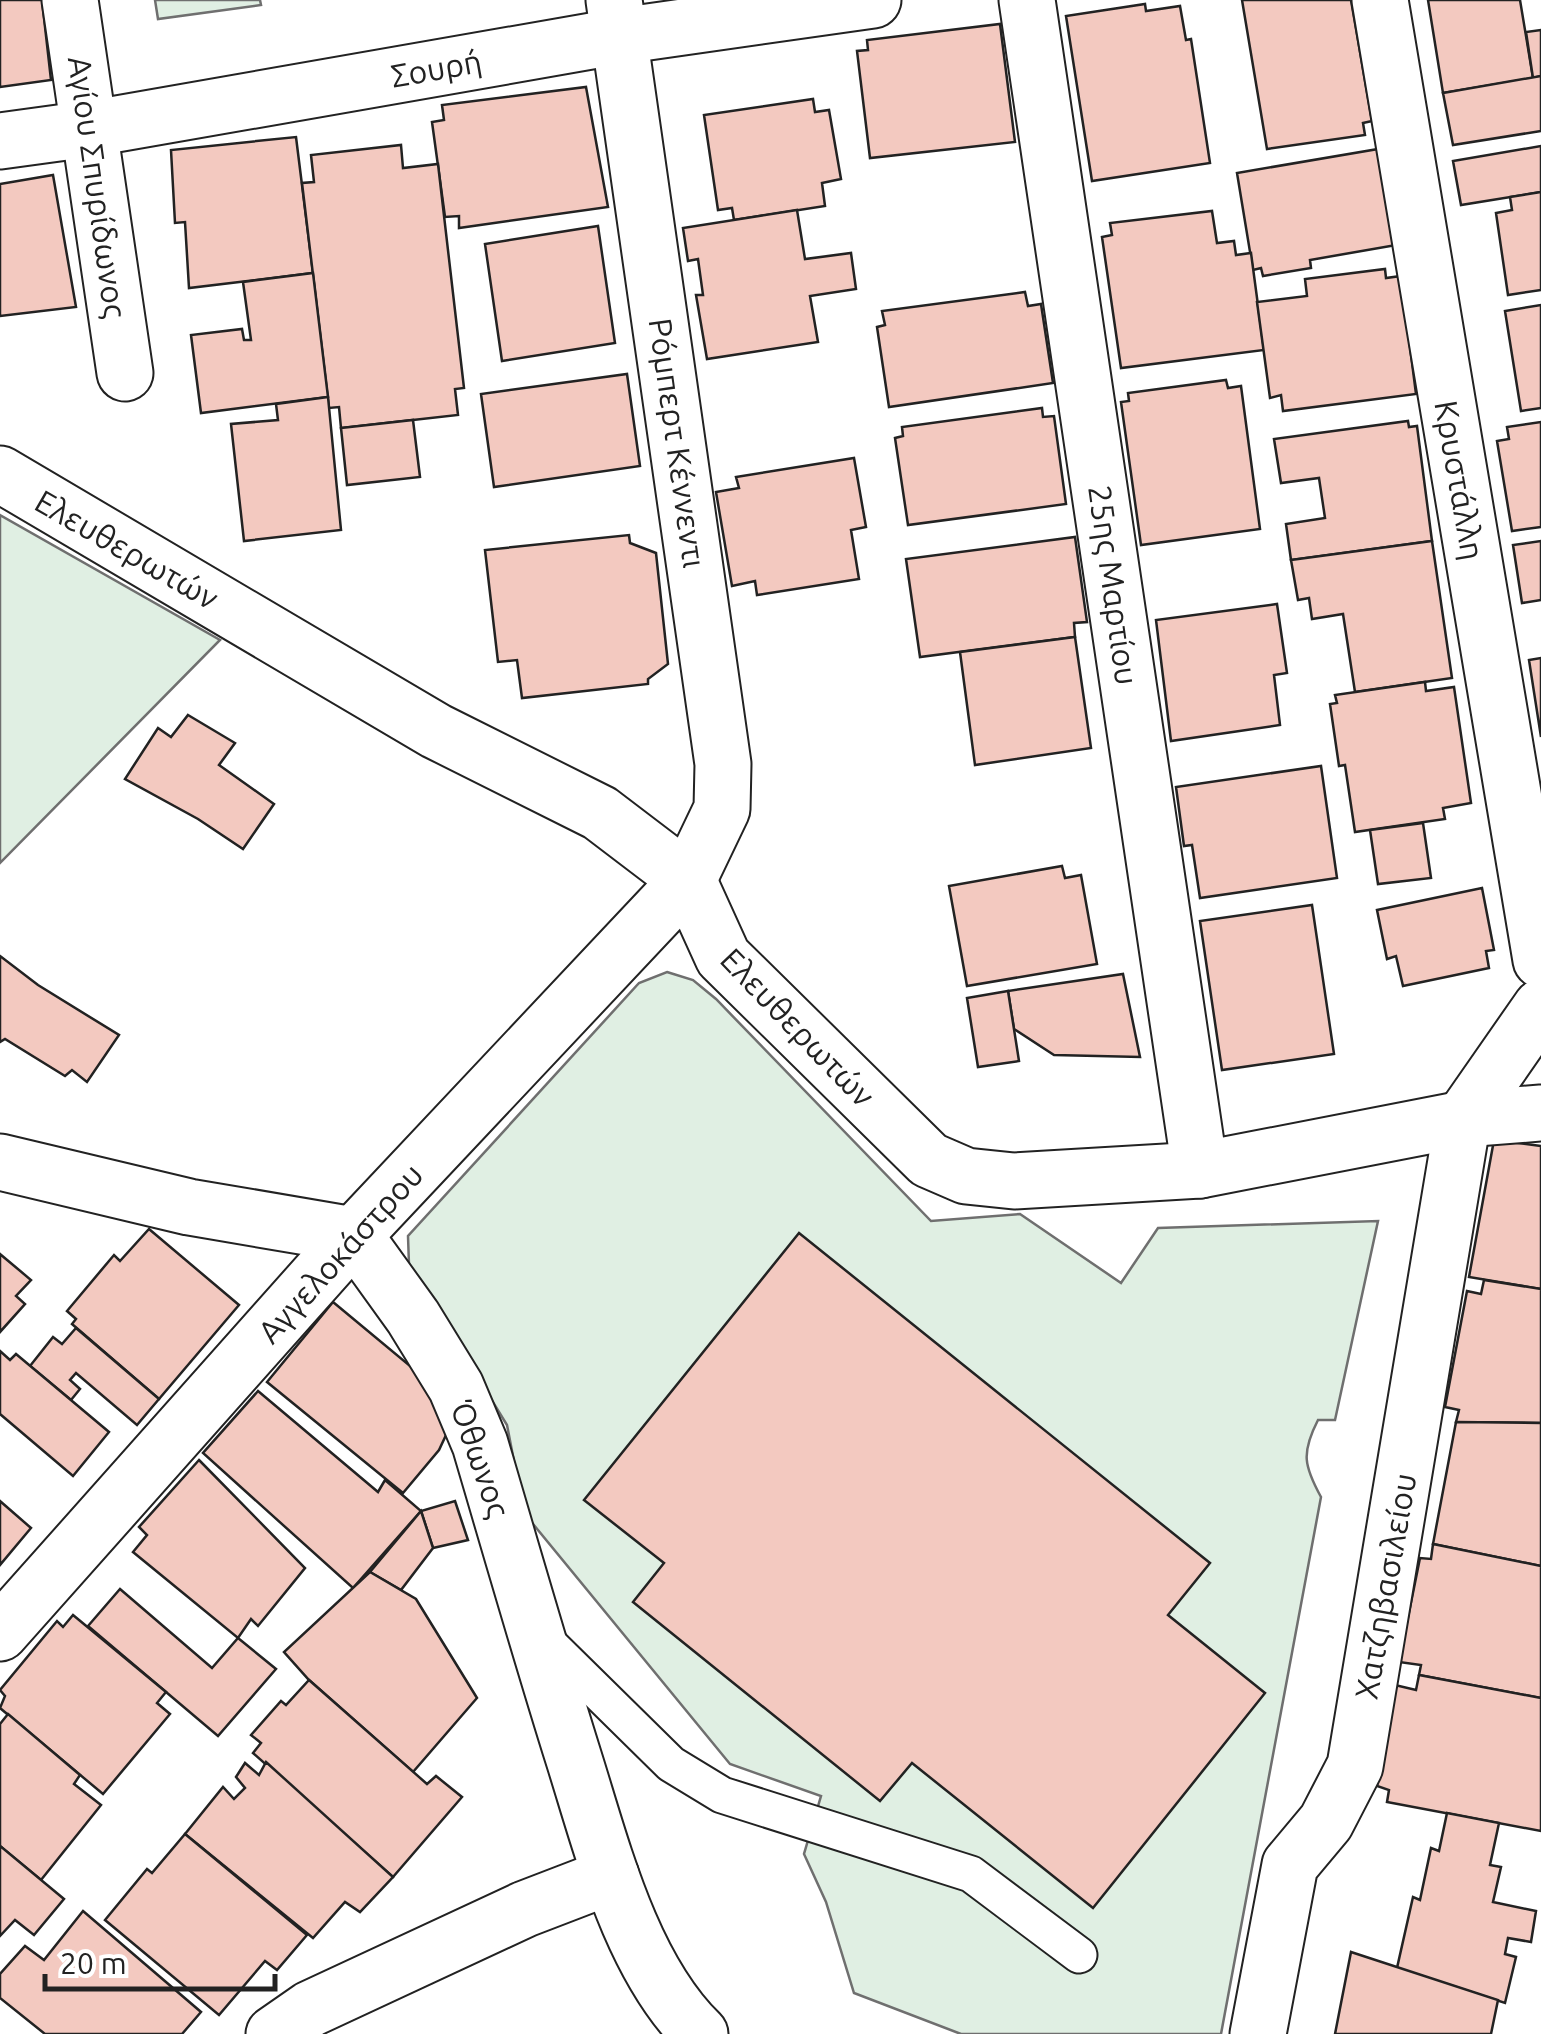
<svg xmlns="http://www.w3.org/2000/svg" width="1541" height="2034" viewBox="0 0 1541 2034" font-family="Ubuntu,sans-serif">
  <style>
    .green { fill: #e0efe3; stroke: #6f6f6f; stroke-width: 2.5 }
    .building { fill: #f3c9c0; stroke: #222; stroke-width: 2.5 }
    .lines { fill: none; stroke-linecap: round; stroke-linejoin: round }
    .service-casing { stroke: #222; stroke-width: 39 }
    .minor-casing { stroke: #222; stroke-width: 59 }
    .service { stroke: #fff; stroke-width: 35 }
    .minor { stroke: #fff; stroke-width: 55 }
    .labels { text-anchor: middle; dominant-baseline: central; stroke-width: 8; stroke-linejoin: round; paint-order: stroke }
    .street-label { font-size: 32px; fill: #222; stroke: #fff }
  </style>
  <rect width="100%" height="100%" fill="#fff"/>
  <g class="green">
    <polygon points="155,0 260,0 261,5 158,19"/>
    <polygon points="0,515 220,640 0,863"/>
    <path d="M667,972l26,8 23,19 215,222 89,-7 101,69 37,-55 220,-7 -43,199h-17c-17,33 -14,46 3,77l-100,537h-260l-107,-41 -28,-91 -22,-48 17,-58 -91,-32 -206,-251 -17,-88 -98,-160 -1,-29 231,-253z"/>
  </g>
  <g class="building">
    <polygon points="0,0 42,0 51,80 0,87"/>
    <polygon points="1242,0 1351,0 1372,121 1363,123 1365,135 1267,149"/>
    <polygon points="1428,0 1520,0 1533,78 1443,93"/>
    <polygon points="1145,4 1146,11 1180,6 1186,40 1191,39 1210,163 1092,181 1066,16"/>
    <polygon points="1000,24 1015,142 870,158 857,51 868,50 867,40"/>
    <polygon points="1541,30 1541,76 1533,78 1526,32"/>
    <polygon points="1541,76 1541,131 1453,145 1443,93"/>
    <polygon points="586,87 608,207 459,228 459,216 445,217 432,122 444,120 442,105"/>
    <polygon points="813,99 815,112 829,110 841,179 822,183 825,206 734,220 732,208 718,210 704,115"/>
    <polygon points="296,137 313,273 189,288 185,222 175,223 171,150"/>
    <polygon points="401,145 403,168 438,164 464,388 455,389 458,415 341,428 339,407 329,408 302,183 314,182 311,155"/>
    <polygon points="1541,146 1541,192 1461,205 1453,161"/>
    <polygon points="1384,148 1402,244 1310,260 1311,268 1263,276 1261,268 1253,270 1237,173"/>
    <polygon points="53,175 76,307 0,316 0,184"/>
    <polygon points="1541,192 1541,290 1508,295 1496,213 1512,210 1510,197"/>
    <polygon points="797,210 805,259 851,253 856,289 810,296 818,342 707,359 696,295 703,295 698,259 688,261 683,228"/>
    <polygon points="1212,211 1217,243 1234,241 1236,255 1251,253 1264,350 1121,368 1102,237 1112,235 1110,223"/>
    <polygon points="598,226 615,343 502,361 485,244"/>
    <polygon points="1385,269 1386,278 1401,276 1416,394 1283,411 1281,395 1270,398 1257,302 1307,296 1305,279"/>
    <polygon points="313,273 328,397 201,413 191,335 242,329 244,340 251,340 243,282"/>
    <polygon points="1025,292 1028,306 1041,304 1053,383 889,407 877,327 885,325 882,311"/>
    <polygon points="1541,305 1541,408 1521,411 1505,311"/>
    <polygon points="627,374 640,466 494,487 481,394"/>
    <polygon points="1226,380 1228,388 1241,386 1260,529 1141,545 1121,402 1129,401 1128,393"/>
    <polygon points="328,397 341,530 244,541 231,424 278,420 276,404"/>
    <polygon points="1042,408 1043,417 1054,416 1066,504 908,525 895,438 903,436 902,427"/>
    <polygon points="413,420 420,477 347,485 341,428"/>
    <polygon points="1408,421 1409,427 1417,426 1432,541 1291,560 1286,524 1325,518 1319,478 1281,483 1274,439"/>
    <polygon points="1541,422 1541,527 1512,531 1497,441 1509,439 1507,427"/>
    <polygon points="854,458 866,527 851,530 859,579 757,595 755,581 732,586 716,492 739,488 736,477"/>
    <polygon points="629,535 630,543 656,553 668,664 648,679 648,684 522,698 517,660 498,662 485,550"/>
    <polygon points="1075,537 1087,622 1074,623 1075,637 920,657 906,559"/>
    <polygon points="1432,541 1452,678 1355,692 1343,614 1312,619 1309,598 1298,600 1291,560"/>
    <polygon points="1541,541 1541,600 1522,603 1513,545"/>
    <polygon points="1277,604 1287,673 1274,675 1280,725 1171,741 1156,620"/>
    <polygon points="1075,637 1091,748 975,765 960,652"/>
    <polygon points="1541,658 1541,737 1529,660"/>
    <polygon points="1425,682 1426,691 1454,687 1471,803 1443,808 1445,819 1355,832 1345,765 1339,766 1330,704 1337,703 1335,695"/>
    <polygon points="188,715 235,743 219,765 274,804 243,849 198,819 125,779 158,728 171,737"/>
    <polygon points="1321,766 1337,878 1200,898 1192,845 1184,846 1176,787"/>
    <polygon points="1423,823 1431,878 1378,884 1370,830"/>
    <polygon points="1062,866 1065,878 1081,875 1097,964 967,986 949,886"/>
    <polygon points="1482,888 1494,950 1486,951 1489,968 1403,986 1396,956 1387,959 1377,910"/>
    <polygon points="1312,905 1334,1054 1222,1070 1200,921"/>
    <polygon points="0,956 38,985 119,1035 87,1082 72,1070 65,1076 5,1039 0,1042"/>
    <polygon points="1123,974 1140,1057 1054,1055 1014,1029 1008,991"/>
    <polygon points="1008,991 1019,1061 978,1067 967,998"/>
    <polygon points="1494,1140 1541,1146 1541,1289 1469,1277"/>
    <polygon points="149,1229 239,1305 159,1399 72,1324 76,1319 67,1311 114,1255 120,1261"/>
    <polygon points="799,1233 1210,1563 1168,1615 1265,1693 1093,1908 912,1763 880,1801 633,1602 664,1563 584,1500"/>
    <polygon points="0,1254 31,1280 16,1296 25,1304 0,1332"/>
    <polygon points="1484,1280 1541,1289 1541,1423 1456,1422 1459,1410 1445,1407 1467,1291 1481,1294"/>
    <polygon points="333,1302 421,1375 454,1418 439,1450 403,1493 267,1382"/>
    <polygon points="76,1328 159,1399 137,1425 76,1373 70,1380 80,1389 71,1400 30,1366 53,1337 62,1344"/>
    <polygon points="0,1351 10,1360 16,1354 109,1432 73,1476 0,1414"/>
    <polygon points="258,1391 378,1492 385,1480 421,1511 353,1588 203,1453"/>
    <polygon points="1456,1422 1541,1423 1541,1566 1433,1544"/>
    <polygon points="199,1460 305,1568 258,1626 251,1619 238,1638 133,1552 147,1535 139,1527"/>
    <polygon points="0,1501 31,1528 0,1565"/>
    <polygon points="455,1501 468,1540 433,1548 421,1511"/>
    <polygon points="421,1511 433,1548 401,1590 370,1572"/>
    <polygon points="1433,1544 1541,1566 1541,1698 1419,1675 1421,1665 1399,1662 1420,1558 1431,1559"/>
    <polygon points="370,1572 416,1599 477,1698 413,1772 309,1680 284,1652"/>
    <polygon points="120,1589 212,1668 238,1638 276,1669 218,1736 88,1626"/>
    <polygon points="73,1615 166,1692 157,1703 170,1714 103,1794 0,1708 5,1696 0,1690 57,1621 63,1627"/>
    <polygon points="1419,1675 1541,1698 1541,1831 1387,1802 1389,1790 1377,1786 1395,1685 1416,1690"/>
    <polygon points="309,1680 427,1784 436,1776 462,1797 393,1877 253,1753 261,1743 251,1735 281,1701 286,1705"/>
    <polygon points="8,1714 80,1775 74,1784 101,1805 41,1880 0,1846 0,1724"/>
    <polygon points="266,1762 393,1877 360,1912 345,1902 313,1938 185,1834 223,1787 234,1799 245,1788 236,1777 245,1763 259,1775"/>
    <polygon points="1447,1813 1499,1823 1490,1865 1501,1867 1493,1902 1536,1911 1531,1942 1508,1938 1505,1954 1516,1957 1505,2003 1397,1968 1413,1897 1420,1900 1431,1848 1439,1851"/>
    <polygon points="185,1834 307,1935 277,1970 265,1961 219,2015 105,1920 147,1869 152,1873"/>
    <polygon points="0,1846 64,1899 34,1935 15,1920 0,1936"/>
    <polygon points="83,1911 201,2012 182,2034 45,2034 0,1998 0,1974 25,1946 44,1960"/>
    <polygon points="1351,1952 1498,2000 1491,2034 1335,2034"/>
  </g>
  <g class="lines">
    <defs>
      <polyline id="service" points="544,1639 671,1764 722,1795 971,1874 1079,1955"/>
      <g id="minor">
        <polyline points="70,0 125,373"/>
        <polyline points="1027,0 1200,1170"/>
        <polyline points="1380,0 1541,960"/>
        <polyline points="0,141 88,129 620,36 873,0"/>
        <polyline points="0,474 436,731 600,813 688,880 723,957 929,1160 966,1176 1014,1181 1200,1170 1463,1119 1541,1113"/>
        <path d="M0,1162l189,45 165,28 59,82 43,70 24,57c31,105 61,210 94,315 28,89 57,208 126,275"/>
        <polyline points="0,1633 354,1235 688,880 722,809 723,764 614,0"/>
        <polyline points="274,2034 310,2009 525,1909 611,1876"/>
        <polyline points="1258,2034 1290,1865 1326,1822 1355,1766 1463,1119 1541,1007"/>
      </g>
    </defs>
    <use href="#service" class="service-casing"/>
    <use href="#minor" class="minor-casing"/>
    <use href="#service" class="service"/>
    <use href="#minor" class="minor"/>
  </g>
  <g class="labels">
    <g class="street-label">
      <text transform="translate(436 68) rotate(-10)">Σουρή</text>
      <text transform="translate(98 187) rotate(82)">Αγίου Σπυρίδωνος</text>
      <text transform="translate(678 443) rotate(82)">Ρόμπερτ Κέννεντι</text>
      <text transform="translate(1460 480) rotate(80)">Κρυστάλλη</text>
      <text transform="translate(127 549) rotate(30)">Ελευθερωτών</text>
      <text transform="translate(1114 585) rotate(82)">25ης Μαρτίου</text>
      <text transform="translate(798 1027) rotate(46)">Ελευθερωτών</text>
      <text transform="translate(340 1253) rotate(-48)">Αγγελοκάστρου</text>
      <text transform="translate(481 1459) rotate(71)">Όθωνος</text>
      <text transform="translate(1385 1586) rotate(-80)">Χατζηβασιλείου</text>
    </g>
  </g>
  <path d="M45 1974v15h230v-15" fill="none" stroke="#222222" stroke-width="5"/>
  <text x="60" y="1974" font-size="30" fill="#222222" stroke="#ffffff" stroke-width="8" paint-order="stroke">20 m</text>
</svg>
